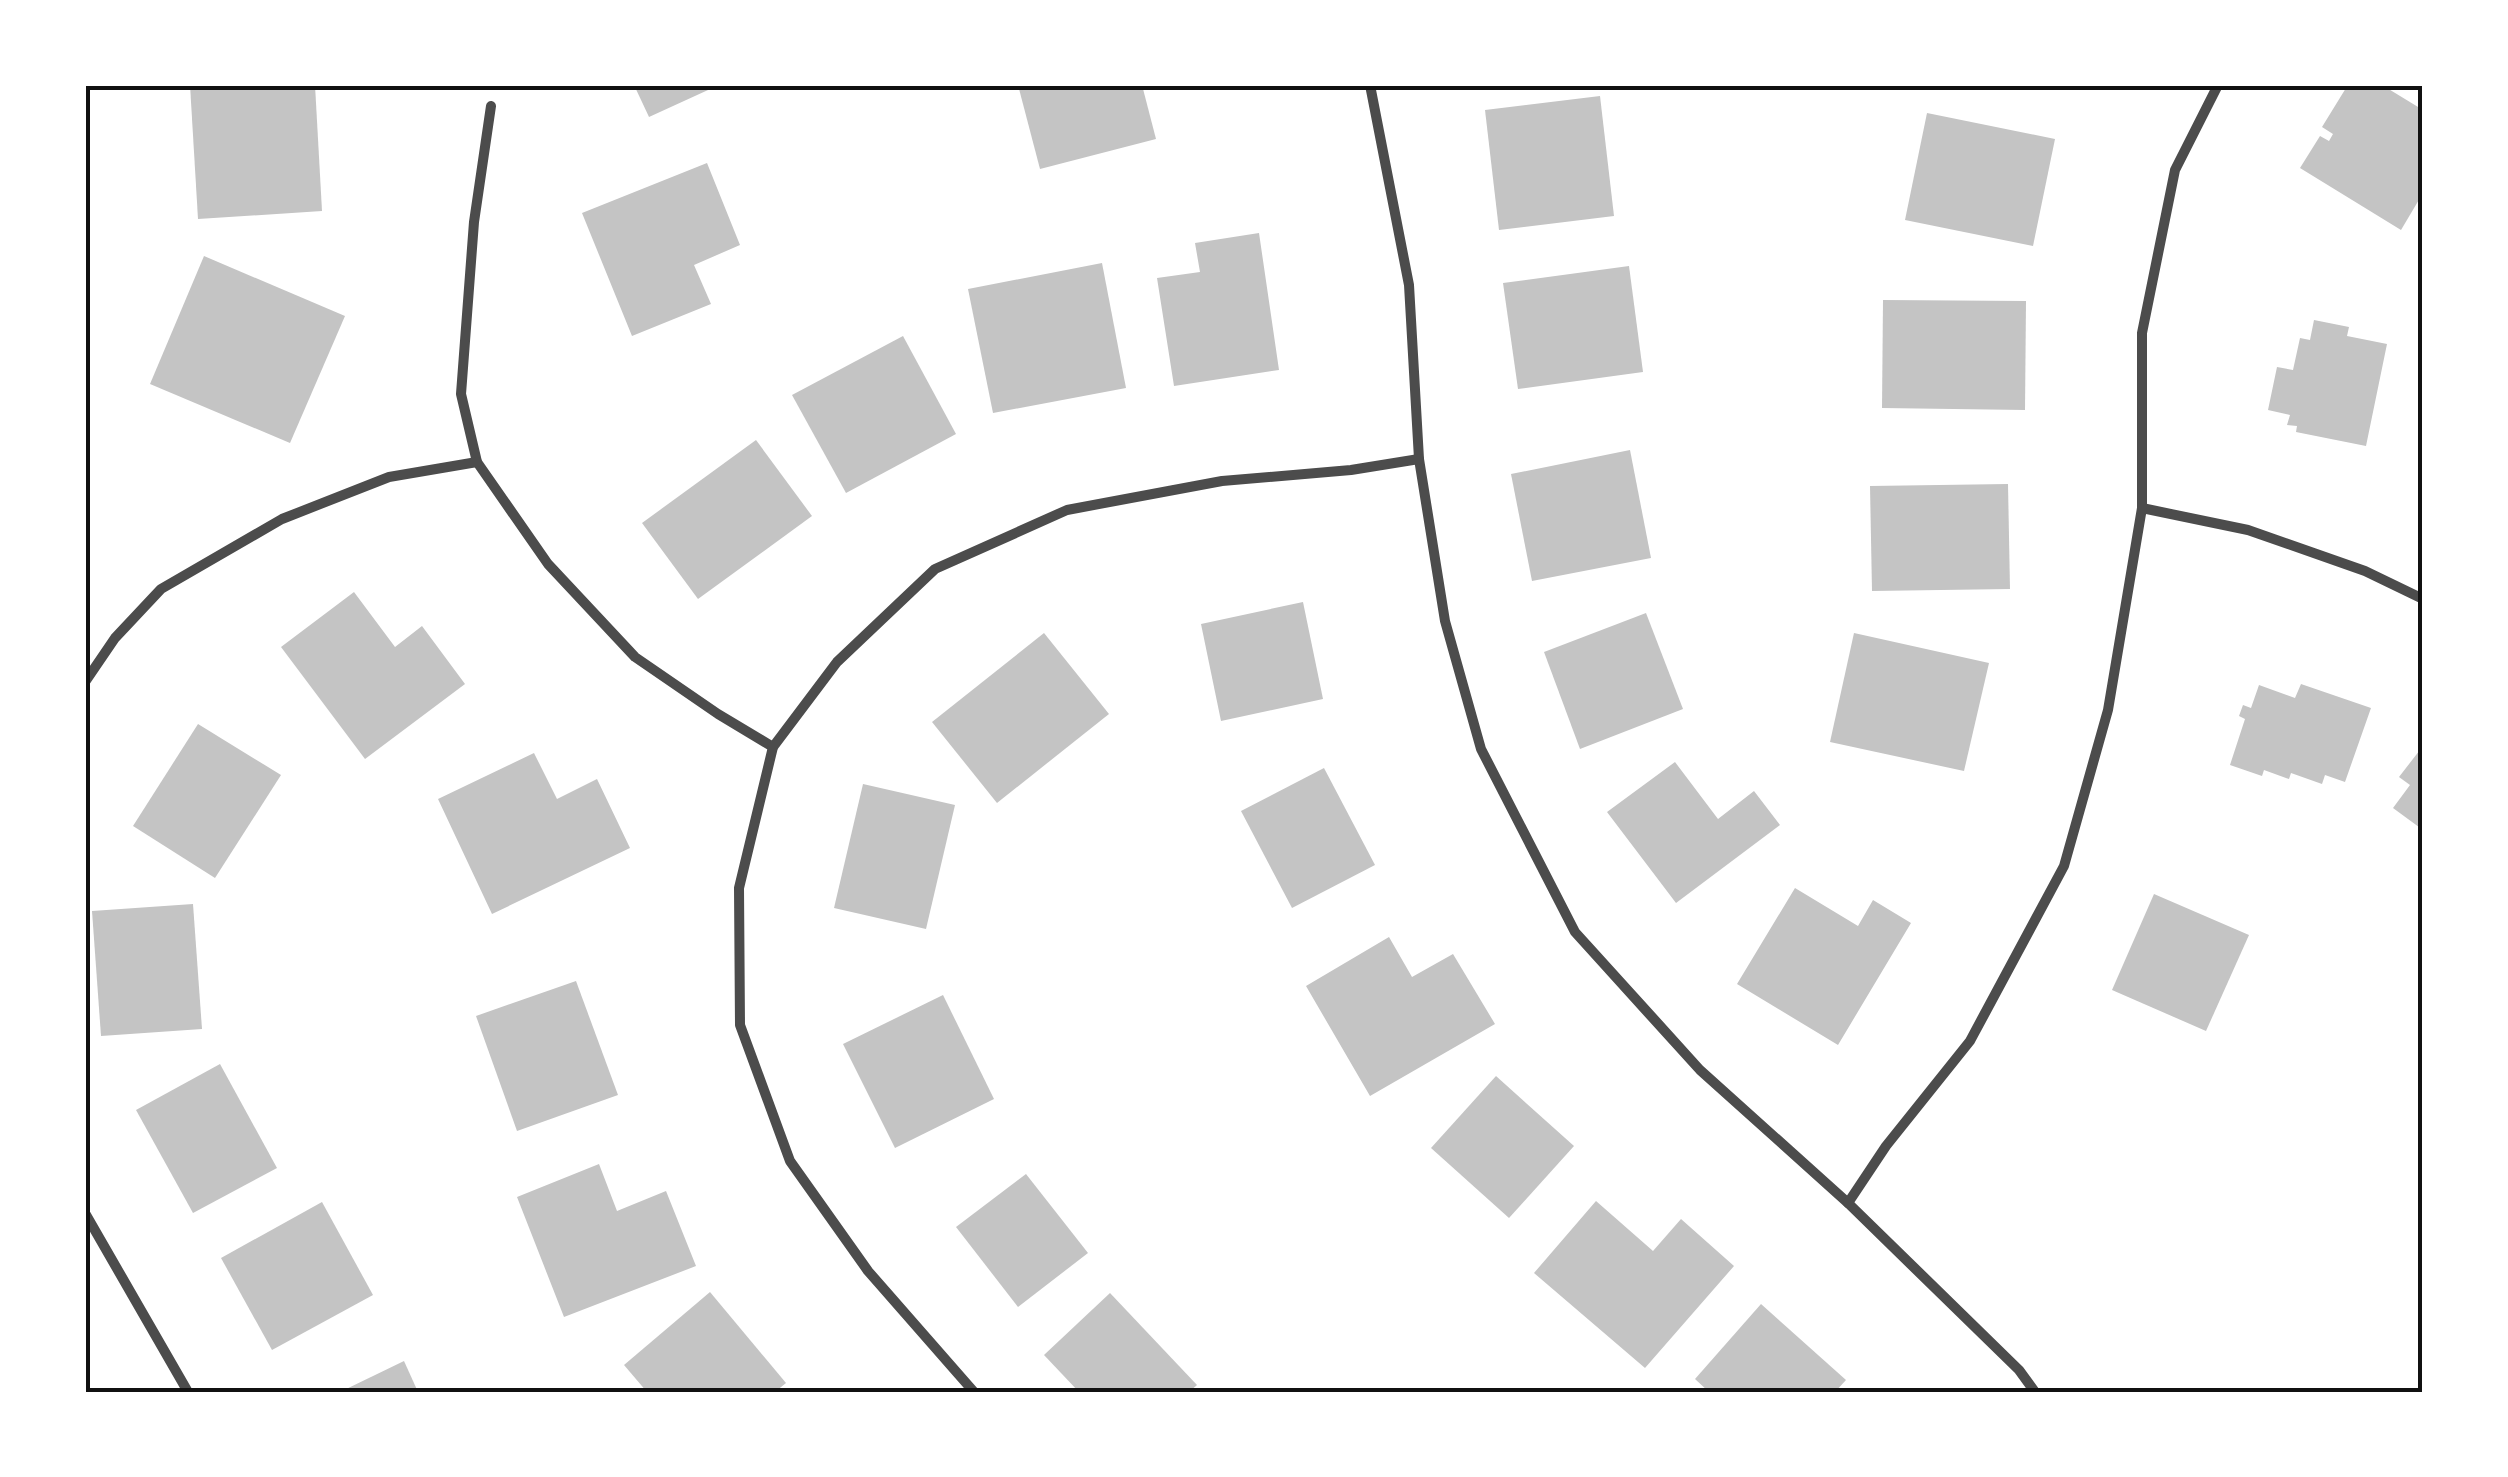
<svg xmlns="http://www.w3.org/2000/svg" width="2508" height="1477" viewBox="0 0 2508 1477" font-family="Cabin,sans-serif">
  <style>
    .building { fill: #c4c4c4 }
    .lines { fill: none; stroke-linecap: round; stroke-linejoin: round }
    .minor { stroke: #4c4c4c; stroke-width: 10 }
    .neatline { fill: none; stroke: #111; stroke-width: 4 }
  </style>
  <rect width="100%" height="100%" fill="#fff"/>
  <g class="building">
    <polygon points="190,85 315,85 322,211 198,219"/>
    <polygon points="634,85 719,85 649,117"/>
    <polygon points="1018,85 1142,85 1156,139 1040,169"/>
    <polygon points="2354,85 2382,85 2423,110 2423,199 2420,198 2401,230 2300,168 2320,136 2329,141 2333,134 2322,127 2346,88 2351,90"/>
    <polygon points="1600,96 1614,216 1499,230 1485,110"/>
    <polygon points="1927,113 2055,139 2033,246 1905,220"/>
    <polygon points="707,163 740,245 694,265 711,304 632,336 582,213"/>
    <polygon points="1259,233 1279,370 1174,386 1157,278 1200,272 1195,243"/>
    <polygon points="204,256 345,316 290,443 150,384"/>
    <polygon points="1102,263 1126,388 993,413 968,289"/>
    <polygon points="1629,266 1643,372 1518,389 1503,283"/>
    <polygon points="1883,300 2026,301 2025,410 1882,408"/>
    <polygon points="2314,320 2349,327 2347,336 2387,344 2366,446 2296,432 2297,426 2287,425 2290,415 2268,410 2277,367 2293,370 2300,338 2310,340"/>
    <polygon points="903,336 956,434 846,493 792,395"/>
    <polygon points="756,440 812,516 698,599 642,523"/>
    <polygon points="1630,450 1651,558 1532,581 1511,474"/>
    <polygon points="2008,484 2010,589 1872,591 1870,486"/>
    <polygon points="354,592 395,647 422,626 465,684 365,759 281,647"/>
    <polygon points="1303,602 1323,699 1221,721 1201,624"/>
    <polygon points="1646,613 1683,709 1580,749 1544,652"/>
    <polygon points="1044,633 1109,714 997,803 932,722"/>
    <polygon points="1854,633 1989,663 1964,771 1830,742"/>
    <polygon points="2301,684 2371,708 2345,782 2325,775 2322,784 2291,773 2289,779 2264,770 2262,776 2230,765 2245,719 2239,716 2243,705 2251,708 2259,685 2295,698"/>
    <polygon points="198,724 281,775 215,878 133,826"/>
    <polygon points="2423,746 2423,830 2393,808 2410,785 2399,777"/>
    <polygon points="534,753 557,799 597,779 630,848 492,914 438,799"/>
    <polygon points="1675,762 1718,819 1754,791 1780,825 1676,903 1607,812"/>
    <polygon points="1324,768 1375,865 1292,908 1241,811"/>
    <polygon points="863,784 955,805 926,929 834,908"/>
    <polygon points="1795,888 1858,926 1873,900 1911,923 1838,1045 1737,984"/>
    <polygon points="2154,894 2249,935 2206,1031 2112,990"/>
    <polygon points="193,904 202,1029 101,1036 92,911"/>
    <polygon points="1389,937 1412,977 1453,954 1495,1024 1370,1096 1306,986"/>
    <polygon points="576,981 618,1095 517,1131 476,1016"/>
    <polygon points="943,995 994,1099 895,1148 843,1044"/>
    <polygon points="220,1064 277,1168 193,1213 136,1110"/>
    <polygon points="1496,1076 1574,1146 1509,1218 1431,1148"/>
    <polygon points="599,1164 617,1211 666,1191 696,1266 564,1317 517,1197"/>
    <polygon points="1026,1174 1088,1253 1018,1307 956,1227"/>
    <polygon points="1596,1201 1653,1251 1681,1219 1734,1266 1645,1368 1534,1273"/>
    <polygon points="322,1202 373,1295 272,1350 221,1258"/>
    <polygon points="710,1292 786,1383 775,1392 647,1392 624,1365"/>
    <polygon points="1110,1293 1197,1385 1189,1392 1079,1392 1044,1355"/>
    <polygon points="1761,1304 1846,1380 1835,1392 1709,1392 1695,1379"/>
    <polygon points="404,1361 418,1392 340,1392"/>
  </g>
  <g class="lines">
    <g class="minor">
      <polyline points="1370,85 1409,285 1419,459 1445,621 1481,749 1575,932 1700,1070 1848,1203 2019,1370 2035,1392"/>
      <polyline points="491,106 474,222 461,394 477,462 548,564 635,657 718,714 773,747"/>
      <polyline points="2142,508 2248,530 2365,571 2423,599"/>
      <polyline points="85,682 115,638 161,589 282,519 389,477 477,462"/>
      <polyline points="1848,1203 1886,1146 1970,1041 2064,866 2108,710 2142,508 2142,333 2175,170 2218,85"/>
      <polyline points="85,1213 188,1392"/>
      <polyline points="974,1392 868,1271 790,1161 740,1025 739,888 773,747 837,662 935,569 1067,510 1222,481 1351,470 1419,459"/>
    </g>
  </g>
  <rect width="2508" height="1477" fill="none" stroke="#ffffff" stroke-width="175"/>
  <rect x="88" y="88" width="2332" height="1302" class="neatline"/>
</svg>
